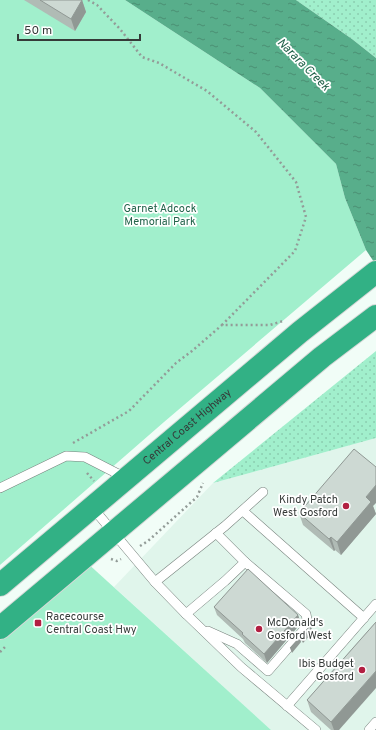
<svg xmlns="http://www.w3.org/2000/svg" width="376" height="730" viewBox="0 0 376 730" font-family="Overpass,sans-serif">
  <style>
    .built { fill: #e0f5eb }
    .grass { fill: url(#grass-dots) }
    .green { fill: #a1efcc }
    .water { fill: url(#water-ripples) }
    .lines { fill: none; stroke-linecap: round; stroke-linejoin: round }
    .lane-casing { stroke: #77827d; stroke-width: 10 }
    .highway-casing { stroke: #d7d8d7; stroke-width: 24 }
    .path { stroke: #939c98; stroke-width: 2.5; stroke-dasharray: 2 3; stroke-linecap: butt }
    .lane { stroke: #fff; stroke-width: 9 }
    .highway { stroke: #32b185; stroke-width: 22 }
    .wall { fill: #b0bbb5 }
    .shaded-wall { fill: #909894 }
    .building { fill: #cdd9d3; stroke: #909894 }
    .poi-dot { fill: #b21f41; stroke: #fff; stroke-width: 1.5 }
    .labels { text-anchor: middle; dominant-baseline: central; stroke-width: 3.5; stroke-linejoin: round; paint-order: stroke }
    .park-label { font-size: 11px; fill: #21634a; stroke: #fff }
    .street-label { font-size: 11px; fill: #353a38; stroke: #fff }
    .poi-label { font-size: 11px; fill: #353a38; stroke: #fff; text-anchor: end }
    .water-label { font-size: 12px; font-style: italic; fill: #1f6148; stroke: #fff }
  </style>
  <defs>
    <pattern id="grass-dots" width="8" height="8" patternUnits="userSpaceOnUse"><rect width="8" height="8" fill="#a1efcc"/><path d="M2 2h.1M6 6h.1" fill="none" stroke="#8bceb0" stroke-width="1.8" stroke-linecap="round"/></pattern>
    <pattern id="water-ripples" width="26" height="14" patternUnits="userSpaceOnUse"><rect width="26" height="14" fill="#58ae8b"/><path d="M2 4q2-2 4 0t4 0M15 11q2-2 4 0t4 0" fill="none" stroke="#4a8f73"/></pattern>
  </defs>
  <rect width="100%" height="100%" fill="#f1fdf7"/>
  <polygon class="built" points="376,438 376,730 271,730 114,587 213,483"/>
  <g class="grass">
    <polygon points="296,0 376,0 376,58 352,39"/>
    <polygon points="376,351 376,438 213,483"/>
  </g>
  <g class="green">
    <polygon points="0,0 125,0 260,88 336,164 345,198 366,250 164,422 0,565"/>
    <polygon points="85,561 271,730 0,730 0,636"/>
  </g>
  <polygon class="water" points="125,0 296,0 352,39 376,58 376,265 366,250 345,198 336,164 260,88"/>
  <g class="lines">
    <defs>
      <g id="lane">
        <polyline points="0,488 66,456 85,457 126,478"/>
        <polyline points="92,507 155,582 186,614 241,667 316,730"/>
        <polyline points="243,511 364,618"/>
        <polyline points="155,582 225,526 263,492"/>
        <polyline points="186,614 225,581 245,562 216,533"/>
        <polyline points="208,631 237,644 268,671 308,625 306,614 245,562"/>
        <polyline points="287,706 376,604"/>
        <polyline points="369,730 376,722"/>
      </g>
      <g id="highway">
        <path id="s1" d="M0,585l300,-253 76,-60"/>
        <polyline points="0,628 322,357 376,316"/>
      </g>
    </defs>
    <use href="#lane" class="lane-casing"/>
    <use href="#highway" class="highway-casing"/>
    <g class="path">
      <polyline points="88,0 97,5 120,29 142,57 159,63 207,91 256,132 296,182 306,217 295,251 222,325"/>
      <polyline points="73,443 129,411 176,363 192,351 222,325 270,325 283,321"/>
      <polyline points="87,473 94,481"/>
      <polyline points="140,546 148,541 197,497 203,483"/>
      <polyline points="111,559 117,561 121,559"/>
      <polyline points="0,652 6,646"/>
    </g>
    <use href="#lane" class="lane"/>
    <use href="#highway" class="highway"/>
  </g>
  <g class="wall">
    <polygon points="24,0 82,0 86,12 75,31"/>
    <polygon points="373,506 376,514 341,555 335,550 334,551 303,525 299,513"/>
    <polygon points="214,607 298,615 301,623 267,663 245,643 243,639 217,615"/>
    <polygon points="376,622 339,730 331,730 311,712 307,700"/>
  </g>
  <g class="shaded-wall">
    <polygon points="82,0 86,12 75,31 71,19"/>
    <polygon points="376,485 376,503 373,506 376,514 341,555 337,542 366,497"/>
    <polygon points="331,537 335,550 334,551 329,539"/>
    <polygon points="298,615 301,623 267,663 264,654"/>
    <polygon points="311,628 312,633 303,643 301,639"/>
    <polygon points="300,638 301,642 292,653 290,648"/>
    <polygon points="376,671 376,688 339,730 334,730 331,722"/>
  </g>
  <g class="building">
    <polygon points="40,0 82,0 71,19"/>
    <polygon points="354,449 376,467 376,485 366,497 371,502 337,542 331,537 329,539 299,513"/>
    <polygon points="248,569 298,615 264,654 242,634 243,633 214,607"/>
    <polygon points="376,622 376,671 331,722 307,700"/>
    <polygon points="309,627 311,628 301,639 300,638 290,648"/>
  </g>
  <g class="poi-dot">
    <circle cx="346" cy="506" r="4"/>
    <rect x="34" y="619" width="8" height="8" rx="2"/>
    <circle cx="259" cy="629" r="4"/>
    <circle cx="362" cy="670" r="4"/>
  </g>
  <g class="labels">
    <g class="park-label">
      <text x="160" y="209">Garnet Adcock<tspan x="160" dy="13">Memorial Park</tspan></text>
    </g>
    <g class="street-label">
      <text stroke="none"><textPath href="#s1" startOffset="245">Central Coast Highway</textPath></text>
    </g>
    <g class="poi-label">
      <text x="338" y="500">Kindy Patch<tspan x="338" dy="13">West Gosford</tspan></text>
      <text x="46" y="617" text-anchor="start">Racecourse<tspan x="46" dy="13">Central Coast Hwy</tspan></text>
      <text x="267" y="623" text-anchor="start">McDonald's<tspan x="267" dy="13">Gosford West</tspan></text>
      <text x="354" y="664">Ibis Budget<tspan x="354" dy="13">Gosford</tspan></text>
    </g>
    <g class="water-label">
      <text transform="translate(303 65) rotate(45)">Narara Creek</text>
    </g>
  </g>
  <path d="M18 34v6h122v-6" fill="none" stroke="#353a38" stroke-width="2"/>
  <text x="24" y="34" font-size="12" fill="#353a38" stroke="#ffffff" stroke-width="3" paint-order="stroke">50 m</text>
</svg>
